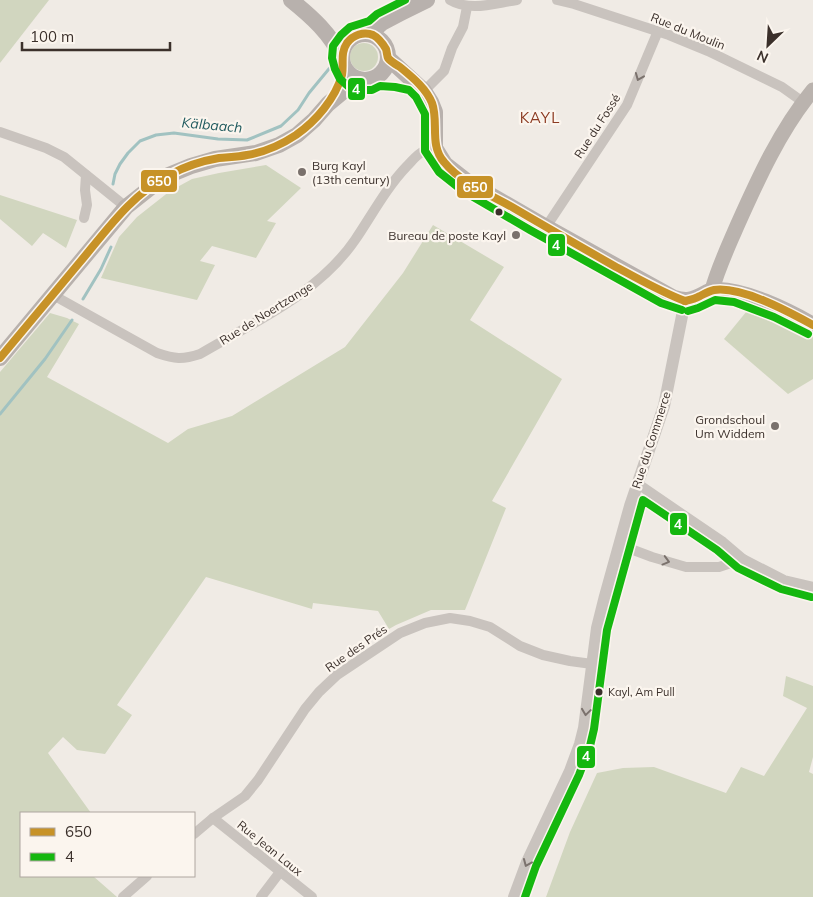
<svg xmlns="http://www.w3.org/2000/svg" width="813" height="897" viewBox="0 0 813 897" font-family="Mulish,sans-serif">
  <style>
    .green { fill: #d1d6bf }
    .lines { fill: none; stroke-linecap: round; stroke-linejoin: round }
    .stream { stroke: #a1c2c1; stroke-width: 3 }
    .minor { stroke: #c9c3be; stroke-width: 10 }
    .tertiary { stroke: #c9c3be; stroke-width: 12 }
    .secondary { stroke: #bab3ae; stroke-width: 15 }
    .primary { stroke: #b8b1ad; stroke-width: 16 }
    .bus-1-casing { stroke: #fbf5ee; stroke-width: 11 }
    .bus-2-casing { stroke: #fbf5ee; stroke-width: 11 }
    .bus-1 { stroke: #c79227; stroke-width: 8 }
    .bus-2 { stroke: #15b70f; stroke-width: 8 }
    .oneway { stroke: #7b726d }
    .poi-dot { fill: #7a716c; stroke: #fbf5ee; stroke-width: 2 }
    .bus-dot { fill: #3b302b; stroke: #fbf5ee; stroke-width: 2 }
    .labels { text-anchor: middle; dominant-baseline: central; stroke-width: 4.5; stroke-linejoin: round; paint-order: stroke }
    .bus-label { font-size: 11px; fill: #3b302b; stroke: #fbf5ee; text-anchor: start }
    .street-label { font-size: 12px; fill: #3b302b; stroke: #fbf5ee }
    .poi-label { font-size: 12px; fill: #3b302b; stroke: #fbf5ee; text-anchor: end }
    .water-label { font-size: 14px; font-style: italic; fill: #1f5a5e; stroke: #fbf5ee }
    .quarter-label { font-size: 15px; letter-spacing: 1px; fill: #8c3b22; stroke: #fbf5ee }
    .line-badge { stroke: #fbf5ee; stroke-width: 2 }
    .badge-label { font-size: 14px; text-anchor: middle; font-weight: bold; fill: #fff }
  </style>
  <rect width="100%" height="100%" fill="#f0ebe5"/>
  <g class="green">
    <polygon points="0,0 49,0 0,63"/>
    <circle cx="364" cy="57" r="14"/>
    <polygon points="266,165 301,188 267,221 276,223 256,258 212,246 200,261 215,265 197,300 101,278 119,237 137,217 170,191 192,179 219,173"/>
    <polygon points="0,195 77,220 66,248 43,233 32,246 0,219"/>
    <polygon points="433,225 504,267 470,320 562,379 492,501 506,508 465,610 431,610 396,625 389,629 378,611 313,603 312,609 206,577 117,705 132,715 105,754 77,750 63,737 48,753 91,813 21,813 21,876 93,876 117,897 0,897 0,372 50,313 67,318 79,324 47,377 168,443 188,429 232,416 345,347 403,273"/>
    <polygon points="751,306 813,336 813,379 788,394 724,339"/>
    <polygon points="786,676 813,686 813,757 809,772 813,774 813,897 546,897 570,832 597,773 623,768 654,767 726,793 741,767 764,776 807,708 783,696"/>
  </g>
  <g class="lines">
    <g class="stream">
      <polyline points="113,184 115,174 120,164 128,153 140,141 156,135 174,133 218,139 247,140 281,126 298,110 309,93 333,64"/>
      <polyline points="83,299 101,269 111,247"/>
      <polyline points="0,414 45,359 72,320"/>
    </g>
    <g class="minor">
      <path d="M450,0c20,12 45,3 67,0"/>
      <polyline points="557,0 574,4 669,35 708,51 782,87 803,102"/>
      <polyline points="424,91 444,71 452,48 463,27 467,7"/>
      <polyline points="0,132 46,148 64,157 126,207"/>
      <polyline points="84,218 87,205 85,190 86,175"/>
      <polyline points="546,227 627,105 658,31"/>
      <path d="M53,295l104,58c18,6 25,7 43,1 54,-32 118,-60 155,-114 17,-25 31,-52 52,-74 5,-5 10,-12 17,-15 3,-1 8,-2 11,-3"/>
      <polyline points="638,484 723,542 743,559 784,580 813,587"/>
      <polyline points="620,545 652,557 686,567 719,567 743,559"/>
      <polyline points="213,818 312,897"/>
      <polyline points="194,834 213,818 245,796 258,780 305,709 319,692 337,675 400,633 425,623 450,618 470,621 490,627 520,646 543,655 570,661 592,664"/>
      <polyline points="123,897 147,876"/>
      <polyline points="261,897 280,872"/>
    </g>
    <polyline class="tertiary" points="514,897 527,862 570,771 580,744 584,728 597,628 605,596 630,506 664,406 685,301"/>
    <path class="secondary" d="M712,290c6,-22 16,-43 25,-64 21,-47 43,-96 76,-136"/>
    <g class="primary">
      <path d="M291,0c21,17 39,33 51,58"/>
      <polyline points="364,34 374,30 382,23 401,13 427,0"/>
      <circle cx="365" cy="57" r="23"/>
      <path d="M388,58l36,33 7,11 4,10v36l10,16 23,18 78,45 128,71c13,4 18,2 30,-4 3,-2 7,-4 11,-4 27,-2 74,21 98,35"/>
      <polyline points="0,358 126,207 155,184 169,175 191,166 215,159 256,153 279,145 297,135 314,120 328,104 346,89 362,80"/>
    </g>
    <defs>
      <g id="bus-1">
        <path d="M685,301c5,-1 10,-2 15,-5 4,-2 9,-5 14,-6 28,-4 75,22 99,35"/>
        <path d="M0,358c27,-32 53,-64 80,-96 27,-32 51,-67 89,-87 15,-8 32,-14 50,-17 9,-1 19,-1 28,-3 18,-3 34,-10 49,-20 20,-14 39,-36 46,-60 2,-11 -2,-22 5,-32 6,-8 17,-12 26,-8 6,3 10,9 13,14 1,3 1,7 2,9 3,4 9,7 12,9 12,10 26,21 32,36 7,19 -3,42 12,59 17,21 45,32 68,45 34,20 69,40 104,60 23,12 45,25 69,34"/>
      </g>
      <g id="bus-2">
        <polyline points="405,0 377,14 369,21 350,27 341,35 333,46 332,58 335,69 340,79 349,87 361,90 372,90 380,86 395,87 409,90 416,97 425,114 425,151 439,172 463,191 530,230 661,303 682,310"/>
        <polyline points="688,311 698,308 715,300 734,302 774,317 808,334"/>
        <polyline points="525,897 536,866 579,775 590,746 594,729 607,630 643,500 717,550 738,568 781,589 811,597"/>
      </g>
    </defs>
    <use href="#bus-1" class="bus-1-casing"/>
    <use href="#bus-2" class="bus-2-casing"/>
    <use href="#bus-1" class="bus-1"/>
    <use href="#bus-2" class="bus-2"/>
  </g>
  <defs><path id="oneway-chevron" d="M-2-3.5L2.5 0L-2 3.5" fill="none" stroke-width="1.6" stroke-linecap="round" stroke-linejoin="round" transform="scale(1.25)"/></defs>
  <g class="oneway">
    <use href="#oneway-chevron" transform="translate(639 77) rotate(112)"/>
    <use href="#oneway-chevron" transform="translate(666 561) rotate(15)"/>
    <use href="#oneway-chevron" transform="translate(586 712) rotate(98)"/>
    <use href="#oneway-chevron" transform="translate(527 863) rotate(113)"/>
  </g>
  <g class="poi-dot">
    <circle cx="302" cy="172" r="5"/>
    <circle cx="516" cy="235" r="5"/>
    <circle cx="775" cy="426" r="5"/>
  </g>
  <g class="bus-dot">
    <circle cx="499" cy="212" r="4.5"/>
    <circle cx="599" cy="692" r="4.5"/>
  </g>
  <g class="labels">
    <g class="bus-label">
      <text x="608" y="692">Kayl, Am Pull</text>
    </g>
    <g class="street-label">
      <text transform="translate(688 31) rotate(22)">Rue du Moulin</text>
      <text transform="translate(597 126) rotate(-57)">Rue du Fossé</text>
      <text transform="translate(266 313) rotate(-32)">Rue de Noertzange</text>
      <text transform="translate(651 440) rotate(-72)">Rue du Commerce</text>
      <text transform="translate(356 648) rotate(-35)">Rue des Prés</text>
      <text transform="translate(270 848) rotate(39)">Rue Jean Laux</text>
    </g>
    <g class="poi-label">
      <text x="312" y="165" text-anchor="start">Burg Kayl<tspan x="312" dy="14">(13th century)</tspan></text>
      <text x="506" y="235">Bureau de poste Kayl</text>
      <text x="765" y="419">Grondschoul<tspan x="765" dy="14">Um Widdem</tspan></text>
    </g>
    <g class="water-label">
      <text transform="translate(212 125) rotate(5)">Kälbaach</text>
    </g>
    <g class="quarter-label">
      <text x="540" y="117">KAYL</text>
    </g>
  </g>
  <g class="line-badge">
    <rect x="347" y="77" width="19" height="24" rx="5" fill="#15b70f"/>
    <rect x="140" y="169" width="38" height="24" rx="5" fill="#c79227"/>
    <rect x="456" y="175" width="38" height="24" rx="5" fill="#c79227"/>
    <rect x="547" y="233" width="19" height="24" rx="5" fill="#15b70f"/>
    <rect x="669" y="512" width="19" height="24" rx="5" fill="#15b70f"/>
    <rect x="576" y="745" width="20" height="24" rx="5" fill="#15b70f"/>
  </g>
  <g class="badge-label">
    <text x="356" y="94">4</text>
    <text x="159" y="186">650</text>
    <text x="475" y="192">650</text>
    <text x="556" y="250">4</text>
    <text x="678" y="529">4</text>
    <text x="586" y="761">4</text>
  </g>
  <rect x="20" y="812" width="175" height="65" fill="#fbf5ee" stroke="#aea6a0"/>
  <rect x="30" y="828" width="25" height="8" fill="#c79227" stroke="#aea6a0"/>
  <text x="65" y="837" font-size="15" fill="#3b302b">650</text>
  <rect x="30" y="853" width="25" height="8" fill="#15b70f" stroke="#aea6a0"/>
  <text x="65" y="862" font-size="15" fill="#3b302b">4</text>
  <g transform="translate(768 45) rotate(205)" stroke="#fbf5ee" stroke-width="4" paint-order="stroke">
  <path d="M0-4L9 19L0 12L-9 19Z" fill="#3b302b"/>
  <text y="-8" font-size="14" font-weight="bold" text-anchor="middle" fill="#3b302b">N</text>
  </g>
  <path d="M22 42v8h148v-8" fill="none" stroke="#3b302b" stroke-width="2.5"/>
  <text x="30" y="42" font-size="15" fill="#3b302b" stroke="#fbf5ee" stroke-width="4" paint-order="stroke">100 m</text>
</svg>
